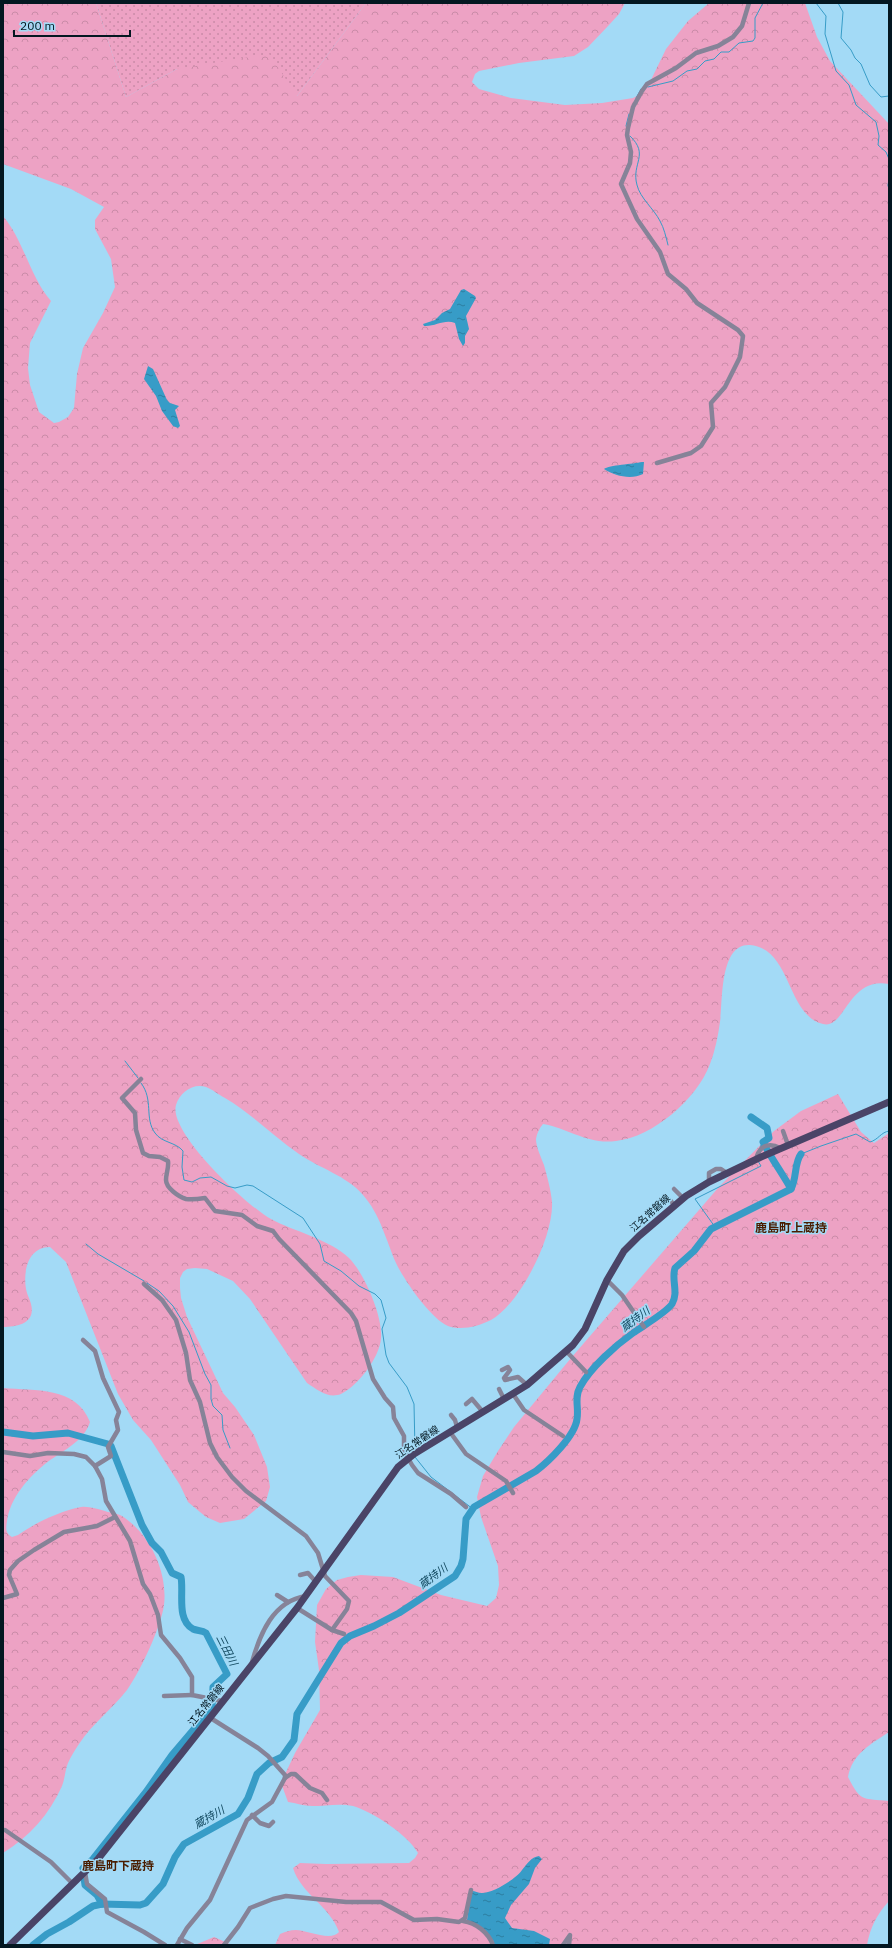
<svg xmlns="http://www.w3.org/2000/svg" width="892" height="1948" viewBox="0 0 892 1948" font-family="'IBM Plex Sans','Noto Sans JP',sans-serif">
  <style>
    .grass { fill: url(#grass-dots) }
    .forest { fill: url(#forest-crowns) }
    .water { fill: url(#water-ripples) }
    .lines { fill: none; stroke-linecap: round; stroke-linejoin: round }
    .stream { stroke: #379cc7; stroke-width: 1 }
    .river { stroke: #379cc7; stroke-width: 7 }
    .minor { stroke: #868398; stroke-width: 4.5 }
    .primary { stroke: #4a4467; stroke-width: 7 }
    .labels { text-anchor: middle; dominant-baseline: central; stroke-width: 3; stroke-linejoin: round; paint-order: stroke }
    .street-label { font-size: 10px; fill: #031721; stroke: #a3daf6 }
    .water-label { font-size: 11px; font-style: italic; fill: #134a61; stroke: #a3daf6 }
    .quarter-label { font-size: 12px; font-weight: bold; fill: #4a1d00; stroke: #a3daf6 }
  </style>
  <defs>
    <pattern id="grass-dots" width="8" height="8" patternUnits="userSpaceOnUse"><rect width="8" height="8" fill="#eda2c4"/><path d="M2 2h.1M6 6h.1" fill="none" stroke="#ca8ba8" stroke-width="1.8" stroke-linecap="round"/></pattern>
    <pattern id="forest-crowns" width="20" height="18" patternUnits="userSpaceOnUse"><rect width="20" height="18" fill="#eda2c4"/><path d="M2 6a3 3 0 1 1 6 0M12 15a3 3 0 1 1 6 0" fill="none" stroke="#ca8ba8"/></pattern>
    <pattern id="water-ripples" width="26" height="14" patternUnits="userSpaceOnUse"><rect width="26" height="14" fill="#379cc7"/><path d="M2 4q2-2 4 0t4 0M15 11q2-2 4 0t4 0" fill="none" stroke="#2c7ea1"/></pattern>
  </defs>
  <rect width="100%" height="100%" fill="#a3daf6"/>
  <polygon class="grass" points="96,3 366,3 297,96 177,69 126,97"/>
  <g class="forest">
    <path d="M3,3h93l30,94 51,-28 92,-15 28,42 69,-93h259l-6,11 -10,11 -21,22 -14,9 -55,7 -40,8 -4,3 -3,8 7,7 32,9 54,7 37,-2 31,-5 9,-5 7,-9 17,-35 22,-28 21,-18h96l12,34 13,24 59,63v860c-41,-8 -44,46 -66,40 -37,-9 -31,-75 -73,-79 -31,-2 -27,58 -30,77 -2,14 -5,29 -10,42 -13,35 -57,73 -94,77 -28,4 -48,-13 -73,-17 -4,5 -6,9 -7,15 0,8 5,18 8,26 3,11 7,25 8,37 2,34 -32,102 -61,118 -12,6 -30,11 -43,6 -17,-7 -44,-46 -52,-63 -10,-23 -16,-49 -33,-68 -16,-19 -44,-27 -64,-41 -26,-18 -47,-40 -74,-56 -6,-3 -13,-9 -19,-11 -13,-4 -26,5 -30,18 -8,27 71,101 95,114 22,12 60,21 78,39 15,15 34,58 32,80 -1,19 -23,48 -40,56 -13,5 -23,-4 -34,-11l-57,-84 -17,-18 -26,-12 -12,-1 -8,1 -4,3 -3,6v10l1,10 6,19 36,76 12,14 19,28 13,32 3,20 -4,14 -22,18 -24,4 -14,-6 -18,-15 -8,-17 -29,-45 -18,-20 -15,-26 -52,-132 -16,-15c-22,0 -27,24 -24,42 1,6 4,10 5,15 5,19 -13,23 -28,23v-1111c21,25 27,61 48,85l-21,42 -2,25 2,17 9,27 15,11 5,-1 9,-5 6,-9 3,-34 6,-26 20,-35 12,-26 -4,-28 -16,-30v-9l9,-13 -33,-18 -68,-25z"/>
    <path d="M838,1094l23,38 13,11 15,-10v599c-18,12 -37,22 -41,45 13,26 15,21 41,24v100c-12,13 -19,27 -22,44h-592l5,-11c5,-2 10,-4 16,-4 11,0 35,12 43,2 -9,-26 -38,-38 -46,-64l7,-5 26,1 83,-1 6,-5 3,-5c-11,-19 -45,-41 -65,-47 -13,-3 -28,0 -41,0 -8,0 -16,-3 -24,-4l-7,-19 14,-30 25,-43 -1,-40 -4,-28 2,-37 9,-16 11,-9 11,-3 13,-2 32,2 48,18 46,11 9,-8 3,-13 -1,-19 -17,-49 -4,-20 6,-21 15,-25 16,-24 57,-69 147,-170 56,-57 27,-20z"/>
    <path d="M3,1388c32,3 73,-2 87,34 -6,20 -30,30 -45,42 -17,14 -35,34 -38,57 -1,7 -2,12 5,16l6,-2c17,-12 42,-24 63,-28 8,-1 16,2 24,4 5,2 12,2 17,5 28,18 46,56 42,89 -3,22 -24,67 -37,85 -15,19 -35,34 -48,54 -4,6 -8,12 -11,19 -3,7 -3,16 -6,23 -13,29 -32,50 -59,67z"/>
    <polygon points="214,1937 232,1945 195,1945"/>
  </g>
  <g class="water">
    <path d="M464,289l11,7 1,2 -10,18 3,13 -4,7v7l-2,3 -4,-7 -4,-16c-11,-4 -20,4 -31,3l-1,-2 12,-4 7,-7 8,-4 11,-19z"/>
    <polygon points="148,366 153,369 167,400 170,403 179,406 175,410 180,426 178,428 173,426 162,411 156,396 144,379"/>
    <path d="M642,462h2l-1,12c-12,6 -28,2 -39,-5 5,-4 29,-5 38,-7z"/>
    <path d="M539,1856l3,3 -7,9 -6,16 -18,21 -6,13 7,10 22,3 16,8 -1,6h-55l-1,-5 -26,-20 4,-27 1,-2c3,0 6,2 10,2 11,0 34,-14 40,-23 5,-6 9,-13 17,-14z"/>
  </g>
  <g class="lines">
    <g class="stream">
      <polyline points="816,3 826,16 825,34 836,71 849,85 856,105 876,122 879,136 878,145 886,152 889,159"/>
      <polyline points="838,3 843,12 841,38 851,50 855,58 861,64 870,85 881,97 889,96"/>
      <polyline points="648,87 673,81 687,71 697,69 705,61 714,59 721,52 729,52 739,43 753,41 755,38 755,18 763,3"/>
      <polyline points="636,98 641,89"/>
      <polyline points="626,126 629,114"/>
      <path d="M630,136c20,19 1,27 7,49 3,13 17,24 23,36 4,7 6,16 8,24"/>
      <polyline points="888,186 889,178"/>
      <polyline points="125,1061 138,1078"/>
      <path d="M141,1083c13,17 3,35 14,50 7,10 21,9 28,18l-1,16 2,13 8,2 8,-4 11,-1 16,9 8,2 12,-3 6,1 50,32 17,26 4,17 17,10 18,15 16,8 6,6 5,18 -4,11 4,26 3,8 18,24 7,17 1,46"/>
      <polyline points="760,1147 763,1142"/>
      <path d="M801,1154l20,-8 35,-12 14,8c8,-2 11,-10 19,-11"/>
      <polyline points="715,1227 695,1199 761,1166 758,1161"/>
      <polyline points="86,1244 98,1254 144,1281"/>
      <polyline points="147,1283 159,1291 173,1306 189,1332 205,1374 211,1385 211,1399 213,1406 222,1415 223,1430 230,1448"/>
      <polyline points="415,1457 431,1477 473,1509"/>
    </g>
    <g class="river">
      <path d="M751,1117l16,11 2,10 -6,4c8,16 19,31 28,47"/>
      <polyline points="3,1432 33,1436 68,1433 108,1444"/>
      <path d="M83,1868l10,-9 53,-67 26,-37 40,-47 1,-21 14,-13 -21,-41c-4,-3 -9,-2 -13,-4 -17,-9 -9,-37 -12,-52l-9,-4 -11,-21 -9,-9 -10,-18 -31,-79"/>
      <polyline points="84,1878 85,1885 97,1895 102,1904"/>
      <path d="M33,1945l14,-11 22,-12 24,-16 9,-2 38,1 6,-2 17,-19 12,-27 9,-13 54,-30 10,-16 9,-24 12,-11 13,-6 12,-17 3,-26 44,-71 9,-7 24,-10 25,-13 56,-37 6,-10 2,-7 3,-40 8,-12 62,-36c13,-10 39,-35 41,-52 2,-12 -3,-21 3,-32 10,-19 36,-42 53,-54 10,-7 34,-21 39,-29 7,-12 -1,-24 3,-36l19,-17 17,-22 80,-40c6,-11 3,-26 10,-35"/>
    </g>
    <g class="minor">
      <polyline points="657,463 691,453 701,446 713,427 711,403 725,387 740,357 743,336 738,330 697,303 686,289 668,274 660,252 637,219 621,184 630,163 631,152 627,135 628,128 633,107 642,91 647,84 676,68 696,53 718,46 733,37 742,26 749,3"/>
      <path d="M141,1079l-19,19 13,15 1,17 7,23 6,3 11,1 8,4c1,7 -2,12 -2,19 0,8 13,17 20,19 6,1 13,0 19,-1l10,13 27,4 15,11 16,5 6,8 72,74 5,8 17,58 12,19 8,9 1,11 10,18v15l8,14 6,8 33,21 15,13"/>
      <polyline points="783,1131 788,1145"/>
      <path d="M758,1158l-1,-2c4,-12 14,-13 23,-8"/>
      <polyline points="709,1182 709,1173 716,1169 721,1169 727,1173"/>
      <polyline points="674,1189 683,1198"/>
      <polyline points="667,1199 671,1201 674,1205"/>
      <polyline points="607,1280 622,1295 644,1327"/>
      <polyline points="144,1284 162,1300 176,1320 186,1353 190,1380 200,1402 210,1443 217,1457 232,1477 246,1491 306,1536 318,1553 325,1576 349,1601 347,1609 332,1630"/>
      <polyline points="83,1340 95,1351 103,1378 119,1412 116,1420 118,1430 108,1447 111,1456 95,1466"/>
      <polyline points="566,1351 586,1372"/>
      <polyline points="502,1370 508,1367 510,1370 504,1378 505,1380 518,1377 527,1385"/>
      <polyline points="499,1389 504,1399"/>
      <polyline points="513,1394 524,1410 563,1436"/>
      <polyline points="466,1404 472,1399 483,1412"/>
      <polyline points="451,1415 455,1420 457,1427"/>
      <polyline points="450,1432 466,1454 506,1481 513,1493"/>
      <polyline points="3,1452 30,1456 48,1453 74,1454 86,1457 95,1466 102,1479 106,1501 130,1541 143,1584 150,1594 158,1615 161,1635 180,1658 192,1677 192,1695 222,1701"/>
      <polyline points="300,1575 308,1573 316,1582"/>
      <polyline points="277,1595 288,1602"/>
      <polyline points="3,1598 17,1594 9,1575 10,1570 18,1561 34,1550 64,1532 97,1526 115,1517"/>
      <polyline points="297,1608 332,1630 344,1634"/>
      <path d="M252,1662c8,-28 21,-61 54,-66"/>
      <polyline points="164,1696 192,1695"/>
      <polyline points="285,1778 291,1774 295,1774 310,1788 322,1793 327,1800"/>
      <polyline points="252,1815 260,1823 269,1826 273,1822"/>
      <polyline points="5,1830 51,1862 73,1884"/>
      <polyline points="85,1872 87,1884 105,1899 107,1912 144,1932 165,1945"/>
      <path d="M463,1921c13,2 25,11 30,24"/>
      <polyline points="180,1939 192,1945"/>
      <polyline points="177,1945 187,1928 210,1900 247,1820 272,1802 285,1778 285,1775 268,1756 258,1748 209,1717"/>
      <polyline points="224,1945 238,1927 250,1908 273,1899 286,1896 346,1902 381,1902 414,1920 437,1919 459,1922 465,1918 471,1890"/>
      <polyline points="563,1945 570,1935 569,1945"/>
    </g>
    <polyline class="primary" points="10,1945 98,1859 297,1608 398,1467 414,1454 527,1385 573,1345 585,1329 607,1280 624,1251 639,1236 686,1196 709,1182 761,1157 889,1102"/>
  </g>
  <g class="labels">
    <g class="street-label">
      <text transform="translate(650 1213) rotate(-42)">江名常磐線</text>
      <text transform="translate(417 1442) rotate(-34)">江名常磐線</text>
      <text transform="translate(206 1705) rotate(-51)">江名常磐線</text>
    </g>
    <g class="water-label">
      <text transform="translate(635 1319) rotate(-37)">蔵持川</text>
      <text transform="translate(433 1576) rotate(-37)">蔵持川</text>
      <text transform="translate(227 1650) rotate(63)">三田川</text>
      <text transform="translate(209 1817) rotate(-30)">蔵持川</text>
    </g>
    <g class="quarter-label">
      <text x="791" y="1227">鹿島町上蔵持</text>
      <text x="118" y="1865">鹿島町下蔵持</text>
    </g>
  </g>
  <rect width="892" height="1948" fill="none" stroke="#031721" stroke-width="8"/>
  <path d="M14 30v6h116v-6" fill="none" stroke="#031721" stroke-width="2"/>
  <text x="20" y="30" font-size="12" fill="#031721" stroke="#a3daf6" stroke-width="3" paint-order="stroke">200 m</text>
</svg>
